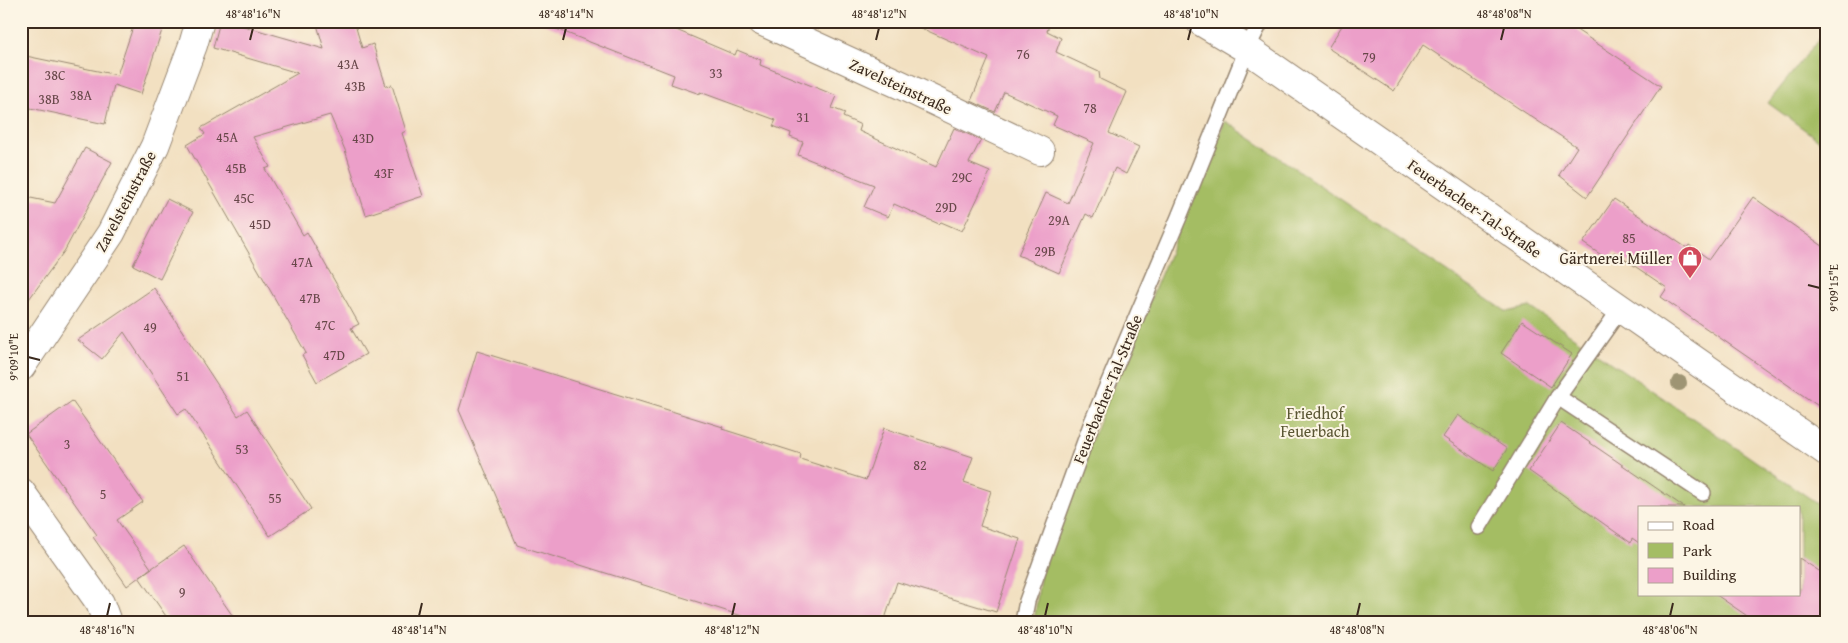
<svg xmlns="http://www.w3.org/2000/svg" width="1848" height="643" viewBox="0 0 1848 643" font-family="'Gentium Book Plus',serif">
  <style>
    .green { fill: #a4bd64; stroke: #707441; fill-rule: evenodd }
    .building { fill: #ec9fc9 }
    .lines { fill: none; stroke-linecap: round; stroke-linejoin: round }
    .lane-casing { stroke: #968570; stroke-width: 18 }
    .street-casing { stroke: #968570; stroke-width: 30 }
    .secondary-casing { stroke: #968570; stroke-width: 30 }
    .lane { stroke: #fff; stroke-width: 15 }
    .street { stroke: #fff; stroke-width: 28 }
    .secondary { stroke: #fff; stroke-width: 28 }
    .tree { fill: #9e9473 }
    .ticks { fill: none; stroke: #3b2a1e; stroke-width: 2 }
    .labels { text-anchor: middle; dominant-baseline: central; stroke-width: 4; stroke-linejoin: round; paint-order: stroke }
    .number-label { font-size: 14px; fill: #674749 }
    .street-label { font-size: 16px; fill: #3b2a1e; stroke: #fcf5e5 }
    .poi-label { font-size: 16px; fill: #3b2a1e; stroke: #fcf5e5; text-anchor: end }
    .park-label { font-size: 16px; fill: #5a5633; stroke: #fcf5e5 }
    .neatline { fill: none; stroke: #3b2a1e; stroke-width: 2 }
    .ticks-label { font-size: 12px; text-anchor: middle; fill: #3b2a1e }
  </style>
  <rect width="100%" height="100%" fill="#fcf5e5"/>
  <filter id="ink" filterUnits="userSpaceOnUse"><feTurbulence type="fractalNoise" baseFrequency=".02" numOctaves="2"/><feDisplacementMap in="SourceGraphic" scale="10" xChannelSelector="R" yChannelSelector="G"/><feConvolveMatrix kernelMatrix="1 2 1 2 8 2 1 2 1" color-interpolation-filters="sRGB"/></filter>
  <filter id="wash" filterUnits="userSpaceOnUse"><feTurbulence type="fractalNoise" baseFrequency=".0096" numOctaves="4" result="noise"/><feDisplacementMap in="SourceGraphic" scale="20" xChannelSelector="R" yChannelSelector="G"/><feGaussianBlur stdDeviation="1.12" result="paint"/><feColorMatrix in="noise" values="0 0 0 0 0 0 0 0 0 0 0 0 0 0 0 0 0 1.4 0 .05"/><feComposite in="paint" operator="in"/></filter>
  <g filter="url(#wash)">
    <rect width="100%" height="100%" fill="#f2e0c1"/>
    <g class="green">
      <polygon points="1827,29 1827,146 1768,103"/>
      <path d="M1225,121l282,191 23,-5 297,203v112h-793l9,-66zM1639,507h160v87h-160z"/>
    </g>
    <g id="blocks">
      <g class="building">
        <polygon points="135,21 165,21 141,94 114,85 105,124 21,106 21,55 117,75"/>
        <polygon points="220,21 226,21 324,49 316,21 354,21 362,48 373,44 386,86 392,85 406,131 402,133 423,196 366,215 345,150 330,115 253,137 270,167 265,169 303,235 307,232 359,324 351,328 366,354 317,382 302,355 306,353 187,145 205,134 201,128 298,73 213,48"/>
        <polygon points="542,21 677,21 674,29 735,55 737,50 761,60 760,65 837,96 832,108 845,113 843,117 861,125 859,131 936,167 954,128 981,140 969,163 990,172 962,231 941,222 939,224 894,204 888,217 864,207 874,185 798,155 803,142 790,137 791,133 773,126 776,120 700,92 700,94 671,84 674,75 541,23"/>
        <polygon points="905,21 1051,21 1047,31 1061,38 1056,52 1099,72 1100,79 1127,92 1109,133 1139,147 1126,174 1115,168 1093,218 1086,214 1059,273 1018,255 1046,193 1068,203 1094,143 1053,125 1057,116 1004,92 995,112 971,101 989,58"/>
        <polygon points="1345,21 1563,21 1661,86 1587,197 1559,175 1577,147 1423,45 1394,91 1328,48"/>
        <polygon points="85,148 112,162 65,250 21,310 21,196 55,203"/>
        <polygon points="1753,197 1827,249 1827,412 1661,297 1667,288 1614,252 1609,260 1583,243 1614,199 1687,248 1689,245 1709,259"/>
        <polygon points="167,199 193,212 160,279 133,265"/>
        <polygon points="154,288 238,416 247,410 311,509 270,536 186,409 178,414 124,332 102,359 78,340"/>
        <polygon points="1522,321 1572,354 1551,387 1501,353"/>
        <polygon points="477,351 723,427 722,429 801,454 800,459 866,480 884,428 973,457 964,482 991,491 980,526 1020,539 996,612 897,582 884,622 761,622 517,545 459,410"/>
        <polygon points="72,401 143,502 117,520 151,568 127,586 93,537 97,535 26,434"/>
        <polygon points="1458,415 1507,449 1493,471 1443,437"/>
        <polygon points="1561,423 1684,507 1639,507 1639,543 1632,538 1631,543 1529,471"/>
        <polygon points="184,546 237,622 170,622 139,577"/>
        <polygon points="1799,558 1827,576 1827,622 1756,622 1715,594 1799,594"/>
      </g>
    </g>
  </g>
  <g filter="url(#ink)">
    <use href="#blocks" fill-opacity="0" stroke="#968570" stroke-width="1"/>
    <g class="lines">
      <defs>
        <g id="lane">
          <polyline points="1621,308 1558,397 1703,493"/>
          <polyline points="1479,527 1558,397"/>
          <polyline points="1023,622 1027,601 1092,422 1179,217 1247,49 1261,21"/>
        </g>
        <g id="street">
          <polyline points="761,21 901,85 1040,151"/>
          <polyline points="21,367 111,233 155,146 193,45 200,21"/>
          <polyline points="21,492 100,603 107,622"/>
        </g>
        <polyline id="secondary" points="1200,21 1247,49 1827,452"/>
      </defs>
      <use href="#lane" class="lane-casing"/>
      <use href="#street" class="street-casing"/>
      <use href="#secondary" class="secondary-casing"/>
      <use href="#lane" class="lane"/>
      <use href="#street" class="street"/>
      <use href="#secondary" class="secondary"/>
    </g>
    <circle class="tree" cx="1679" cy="383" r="8"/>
  </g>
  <path class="ticks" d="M250,40l3,-12M563,40l3,-12M876,40l3,-12M1188,40l3,-12M1501,40l3,-12M1808,285l12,3M28,357l12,3M107,616l3,-13M419,616l3,-13M732,616l3,-13M1045,616l3,-13M1357,616l3,-13M1670,616l3,-13"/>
  <defs>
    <symbol id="shop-pin" viewBox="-11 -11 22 30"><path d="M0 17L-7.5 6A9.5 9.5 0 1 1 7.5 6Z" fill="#d1495b" stroke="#fcf5e5"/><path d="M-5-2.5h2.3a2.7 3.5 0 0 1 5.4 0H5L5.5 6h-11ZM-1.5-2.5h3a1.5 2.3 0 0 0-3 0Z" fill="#fff"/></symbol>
  </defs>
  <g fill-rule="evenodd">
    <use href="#shop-pin" x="1676" y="244" width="28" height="38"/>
  </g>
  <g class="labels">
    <g class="number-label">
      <text x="1023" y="54">76</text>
      <text x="1369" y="57">79</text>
      <text x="348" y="64">43A</text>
      <text x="716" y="73">33</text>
      <text x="55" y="75">38C</text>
      <text x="355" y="86">43B</text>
      <text x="81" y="95">38A</text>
      <text x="49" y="99">38B</text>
      <text x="1090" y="108">78</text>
      <text x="803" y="117">31</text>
      <text x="227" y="137">45A</text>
      <text x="363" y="138">43D</text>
      <text x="236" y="168">45B</text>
      <text x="384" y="173">43F</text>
      <text x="962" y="177">29C</text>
      <text x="244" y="198">45C</text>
      <text x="946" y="207">29D</text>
      <text x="1059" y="220">29A</text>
      <text x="260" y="224">45D</text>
      <text x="1629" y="238">85</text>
      <text x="1045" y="251">29B</text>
      <text x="302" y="262">47A</text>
      <text x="310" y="298">47B</text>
      <text x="325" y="325">47C</text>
      <text x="150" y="327">49</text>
      <text x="334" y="355">47D</text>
      <text x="183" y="376">51</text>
      <text x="67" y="444">3</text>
      <text x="242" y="449">53</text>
      <text x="920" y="465">82</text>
      <text x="103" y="494">5</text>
      <text x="275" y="498">55</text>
      <text x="182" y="592">9</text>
    </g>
    <g class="street-label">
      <text transform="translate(901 86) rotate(25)">Zavelsteinstraße</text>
      <text transform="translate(125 201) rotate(-62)">Zavelsteinstraße</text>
      <text transform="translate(1475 208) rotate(35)">Feuerbacher-Tal-Straße</text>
      <text transform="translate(1107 389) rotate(-68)">Feuerbacher-Tal-Straße</text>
    </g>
    <g class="poi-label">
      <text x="1672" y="258">Gärtnerei Müller</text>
    </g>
    <g class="park-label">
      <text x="1315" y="413">Friedhof<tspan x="1315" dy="18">Feuerbach</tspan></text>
    </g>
  </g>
  <rect width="1848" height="643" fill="none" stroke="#fcf5e5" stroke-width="55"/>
  <rect x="1638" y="506" width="162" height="90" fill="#fcf5e5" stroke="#afa495"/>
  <rect x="1648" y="522" width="25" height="8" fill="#ffffff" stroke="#afa495"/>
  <text x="1683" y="530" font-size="15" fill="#3b2a1e">Road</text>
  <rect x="1648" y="543" width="25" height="15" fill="#a4bd64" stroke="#afa495"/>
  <text x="1683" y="556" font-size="15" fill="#3b2a1e">Park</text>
  <rect x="1648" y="568" width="25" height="15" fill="#ec9fc9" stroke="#afa495"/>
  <text x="1683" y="580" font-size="15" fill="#3b2a1e">Building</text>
  <rect x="28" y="28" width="1792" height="588" class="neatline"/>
  <g class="ticks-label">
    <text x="253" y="18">48°48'16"N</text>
    <text x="566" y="18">48°48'14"N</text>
    <text x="879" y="18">48°48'12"N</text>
    <text x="1191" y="18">48°48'10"N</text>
    <text x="1504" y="18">48°48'08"N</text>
    <text transform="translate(1834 288) rotate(-90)" y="4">9°09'15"E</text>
    <text transform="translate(14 357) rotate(-90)" y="4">9°09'10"E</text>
    <text x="107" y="634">48°48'16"N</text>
    <text x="419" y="634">48°48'14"N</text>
    <text x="732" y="634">48°48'12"N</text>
    <text x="1045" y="634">48°48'10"N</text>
    <text x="1357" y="634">48°48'08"N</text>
    <text x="1670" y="634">48°48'06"N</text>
  </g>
</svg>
